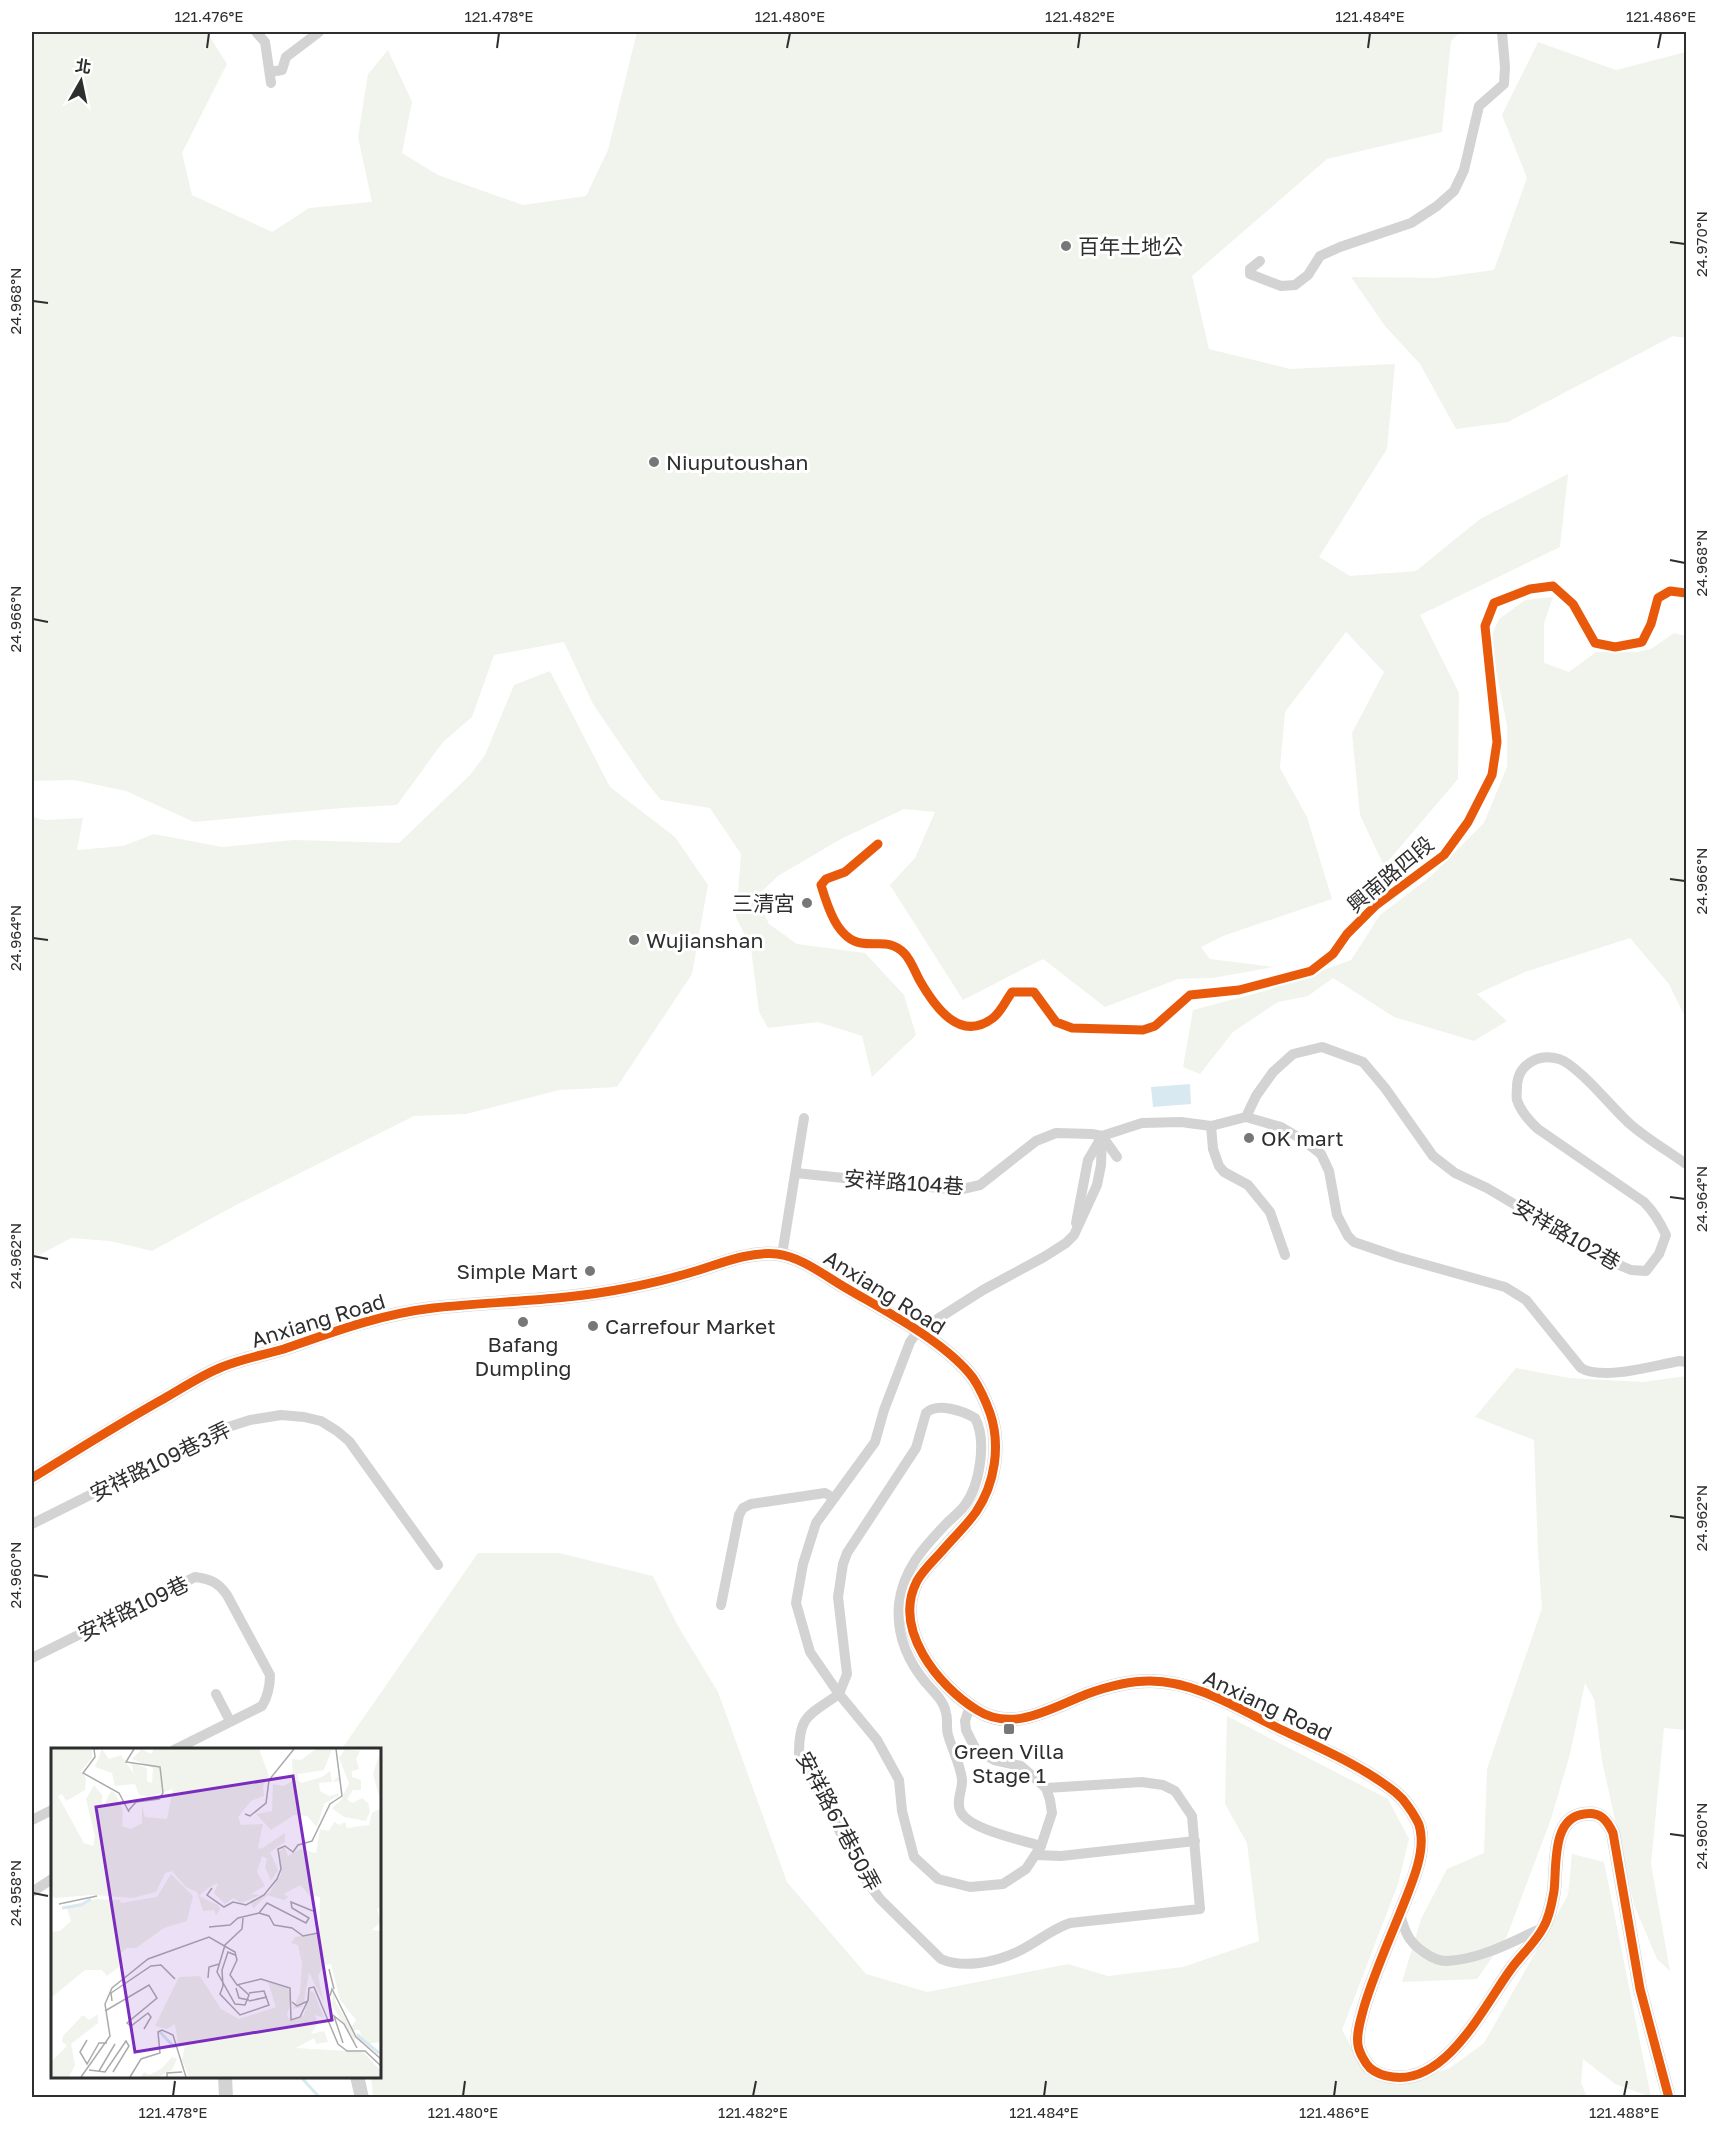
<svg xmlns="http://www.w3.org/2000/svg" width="1718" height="2129" viewBox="0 0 1718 2129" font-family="'Golos Text','Noto Sans TC',sans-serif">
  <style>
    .green { fill: #f1f4ec }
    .water { fill: #d8e9f1 }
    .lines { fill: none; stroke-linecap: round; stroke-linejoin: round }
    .stream { stroke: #d8e9f1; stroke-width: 3 }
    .minor { stroke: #d3d3d3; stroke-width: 10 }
    .tertiary { stroke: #d3d3d3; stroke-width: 14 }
    .cycleway-casing { stroke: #fff; stroke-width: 13 }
    .cycleway { stroke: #e8590c; stroke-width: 9 }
    .ticks { fill: none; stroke: #2e2e2e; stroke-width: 2 }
    .poi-dot { fill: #777; stroke: #fff; stroke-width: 2 }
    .labels { text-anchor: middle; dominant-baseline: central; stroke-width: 6; stroke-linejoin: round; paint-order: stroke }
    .poi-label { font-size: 21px; fill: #2e2e2e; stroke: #fff; text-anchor: start }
    .street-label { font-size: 21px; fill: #2e2e2e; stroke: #fff }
    .inset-river { fill: none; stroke: #d8e9f1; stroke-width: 3 }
    .inset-road { fill: none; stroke: #ababab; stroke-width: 1.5 }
    .view { fill: #7b2cbf; fill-opacity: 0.15; stroke: #7b2cbf; stroke-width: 3 }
    .inset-edge { fill: none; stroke: #2e2e2e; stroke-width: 3 }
    .neatline { fill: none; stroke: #2e2e2e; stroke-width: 2 }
    .ticks-label { font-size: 15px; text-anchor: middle; fill: #2e2e2e }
  </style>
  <rect width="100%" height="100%" fill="#fff"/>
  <g class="green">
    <polygon points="32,32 207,32 227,64 182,153 192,195 272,232 309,208 372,202 358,137 368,74 388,50 412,102 402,153 438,175 523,205 586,196 608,150 637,32 1460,32 1451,41 1442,132 1327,159 1192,276 1209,349 1290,369 1395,364 1387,449 1319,557 1350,576 1416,571 1480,519 1568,474 1560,547 1420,615 1459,693 1458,779 1384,866 1360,815 1352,733 1384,672 1346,632 1285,712 1280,768 1307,817 1332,899 1223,936 1201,947 1210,959 1274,967 1213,978 1178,979 1105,1007 1043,959 963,1000 890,885 915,858 935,812 904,809 839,840 778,876 756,897 769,924 797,944 865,953 904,995 916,1035 872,1077 862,1036 818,1022 768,1028 759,1012 751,948 736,917 741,854 710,808 661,800 644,779 593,704 564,642 494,655 472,717 443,742 397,805 342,808 194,822 126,791 74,780 32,781"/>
    <polygon points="1538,42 1616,70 1686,52 1686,338 1673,336 1508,422 1456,429 1420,364 1385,326 1351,277 1435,278 1494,270 1527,178 1502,115"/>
    <polygon points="1553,597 1544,623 1544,663 1569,672 1596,652 1637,652 1651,649 1674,633 1686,636 1686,1019 1669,984 1630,938 1525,972 1477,994 1507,1021 1474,1041 1394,1017 1333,978 1308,996 1278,1002 1233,1032 1200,1074 1183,1067 1193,1010 1268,990 1351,960 1380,915 1430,877 1484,823 1507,767 1507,726 1490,639 1499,619 1525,600"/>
    <polygon points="550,671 610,787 675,837 708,885 692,974 617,1087 559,1090 466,1114 414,1116 234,1206 152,1251 110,1241 71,1238 32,1259 32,817 45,820 83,818 77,850 123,846 154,834 222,847 293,840 399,843 470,775 485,755 514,685"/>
    <polygon points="1516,1368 1569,1378 1643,1382 1686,1376 1686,1730 1664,1728 1651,1864 1670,1971 1657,1959 1634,1905 1602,1761 1594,1699 1585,1683 1570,1754 1551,1819 1507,1936 1477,1979 1402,1982 1421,1919 1447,1869 1484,1853 1487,1769 1542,1608 1538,1552 1534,1440 1475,1417"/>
    <polygon points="478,1553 559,1553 653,1576 678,1626 718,1692 787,1882 866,1974 927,1992 1068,1964 1108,1976 1183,1967 1259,1941 1247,1843 1225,1804 1227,1716 1388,1799 1409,1839 1398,1884 1342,2030 1367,2075 1397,2085 1450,2068 1484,2043 1568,1895 1572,1854 1604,1862 1651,2097 1615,2084 1583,2059 1581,2083 1587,2097 373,2097 371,2077 380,2076 380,1750 341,1750"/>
  </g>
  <polygon class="water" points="1190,1084 1191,1104 1153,1107 1151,1087"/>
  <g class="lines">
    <polyline class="stream" points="300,2076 320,2098"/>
    <g class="minor">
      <polyline points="256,32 265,42 271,83"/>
      <polyline points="270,72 282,70 286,57 319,32"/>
      <polyline points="1260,261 1250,269 1250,274 1281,286 1295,285 1308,275 1320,256 1340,247 1411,223 1437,206 1454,191 1464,170 1479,106 1504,84 1505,67 1502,32"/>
      <path d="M878,844l-33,28 -19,7 -5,6c6,20 16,54 40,58 17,3 29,-4 43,10 7,7 11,19 16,28 15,26 40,62 73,37 8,-6 13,-18 19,-26h22l22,30 16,6 71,2 12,-4 35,-31 49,-5 72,-19 22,-17 14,-20 28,-28 69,-51 24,-33 24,-47 5,-33 -12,-116 9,-23 36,-14 23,-3 20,18 22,39 20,4 27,-5 9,-18 7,-26 12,-7 16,2"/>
      <path d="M1246,1117l35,10 22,13 18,14 8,17 8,44 11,21 6,6 44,15 107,30 21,13 55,68c22,13 74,-3 99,-7l6,1"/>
      <polyline points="1211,1126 1213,1149 1219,1166 1224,1172 1248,1185 1270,1212 1285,1255"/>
      <path d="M1102,1136l40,-13 39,-1 30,4 35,-9 10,-21 17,-24 20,-18 29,-7 41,15 22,26 48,68 22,17 32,15 123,73 21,9 15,1 13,-17 7,-19c-6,-13 -12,-23 -22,-33l-106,-73c-9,-8 -17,-17 -21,-29 -1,-4 0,-9 0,-14 1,-22 22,-33 42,-27 19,6 54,50 71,65 17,15 38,27 56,40"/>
      <polyline points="1102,1136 1117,1157"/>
      <polyline points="796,1173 958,1190 980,1185 1036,1141 1056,1133 1092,1134 1102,1136"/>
      <polyline points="1076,1223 1088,1160 1101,1138"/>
      <polyline points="782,1255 804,1118"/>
      <polyline points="32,1524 222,1429 250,1420 281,1415 304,1417 321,1421 337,1431 349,1441 438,1565"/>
      <polyline points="721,1605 739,1515 743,1508 751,1504 825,1493 834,1498"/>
      <path d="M32,1658l163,-81c15,2 23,5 32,18l43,80c0,11 -2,21 -8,31l-88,44"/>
      <polyline points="216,1694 230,1721"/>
      <path d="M839,1694l8,-20 -9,-77 5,-33 4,-11 69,-105 10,-35c11,-11 37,-2 49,5 12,22 5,67 -10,87 -5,7 -13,13 -19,19 -23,24 -43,46 -47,80 -3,31 8,56 27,79 8,9 18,18 20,30 2,7 0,15 2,22 4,14 12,29 14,44 1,10 -6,21 -2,31 6,19 62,30 81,36"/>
      <path d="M839,1694c-29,21 -40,20 -40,59l64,123 17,23 61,60c23,10 54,3 76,-7 19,-9 33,-22 53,-29l130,-14 -8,-93 -17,-25 -12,-6 -21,-3 -96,6"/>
      <polyline points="970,1706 965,1721 966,1730 976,1750 994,1760 1021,1766 1046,1788 1050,1800 1052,1813 1041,1846 1026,1869 1003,1884 970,1887 938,1879 914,1857 902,1811 899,1780 877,1740 839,1694 810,1652 796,1603 803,1564 816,1523 875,1442 884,1410 910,1342 917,1332 983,1290 1044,1257 1066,1243 1074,1235 1097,1185 1101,1165 1102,1136"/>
      <polyline points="32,1820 52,1810"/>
      <polyline points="1036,1855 1061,1856 1195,1841"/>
      <polyline points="32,1892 52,1879"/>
      <path d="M1400,1914c2,7 4,15 8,22 6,11 25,25 38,25 34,-1 68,-20 98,-34"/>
    </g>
    <g class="tertiary">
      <path d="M32,1478c44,-27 88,-55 133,-80 19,-11 37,-23 57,-31 19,-8 41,-12 62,-18 49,-17 97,-35 149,-41 65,-7 130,-7 194,-20 21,-4 42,-9 62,-15 29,-8 58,-22 88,-19 25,3 48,22 69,34 39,23 100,54 127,90 6,9 13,24 17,35 11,32 5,71 -14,99 -10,14 -23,26 -34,39 -8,9 -19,19 -25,30 -25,48 21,105 60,129 36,23 74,-2 110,-16 19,-7 41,-13 63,-13 46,0 91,29 132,49 38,18 80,36 113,62 10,8 10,10 17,20 6,10 8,12 9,24 2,20 -8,44 -15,62 -14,36 -31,72 -42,109 -3,12 -8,26 -6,38 1,7 7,18 12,23 7,6 13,8 23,9 54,7 91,-71 118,-108 10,-14 24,-26 32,-41 6,-10 9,-25 11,-37 3,-24 -3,-73 30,-77 16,-3 23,6 29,19l27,156 29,109"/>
      <polyline points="225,2076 226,2098"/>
      <polyline points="357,2076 362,2098"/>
    </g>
    <defs>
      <g id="cycleway">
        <path d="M878,844l-33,28 -19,7 -5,6c6,20 16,54 40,58 17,3 29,-4 43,10 7,7 11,19 16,28 15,26 40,62 73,37 8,-6 13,-18 19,-26h22l22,30 16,6 71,2 12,-4 35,-31 49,-5 72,-19 22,-17 14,-20 28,-28 69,-51 24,-33 24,-47 5,-33 -12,-116 9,-23 36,-14 23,-3 20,18 22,39 20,4 27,-5 9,-18 7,-26 12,-7 16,2"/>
        <path d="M32,1478c44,-27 88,-55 133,-80 19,-11 37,-23 57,-31 19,-8 41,-12 62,-18 49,-17 97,-35 149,-41 65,-7 130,-7 194,-20 21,-4 42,-9 62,-15 29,-8 58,-22 88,-19 25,3 48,22 69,34 39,23 100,54 127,90 6,9 13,24 17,35 11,32 5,71 -14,99 -10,14 -23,26 -34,39 -8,9 -19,19 -25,30 -25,48 21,105 60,129 36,23 74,-2 110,-16 19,-7 41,-13 63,-13 46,0 91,29 132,49 38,18 80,36 113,62 10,8 10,10 17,20 6,10 8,12 9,24 2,20 -8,44 -15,62 -14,36 -31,72 -42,109 -3,12 -8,26 -6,38 1,7 7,18 12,23 7,6 13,8 23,9 54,7 91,-71 118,-108 10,-14 24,-26 32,-41 6,-10 9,-25 11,-37 3,-24 -3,-73 30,-77 16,-3 23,6 29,19l27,156 29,109"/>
      </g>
    </defs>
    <use href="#cycleway" class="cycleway-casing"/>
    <use href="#cycleway" class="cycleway"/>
  </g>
  <path class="ticks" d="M207,48l2,-15M497,48l2,-15M787,48l3,-15M1078,48l2,-15M1368,48l2,-15M1658,48l3,-15M1670,242l15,2M33,301l15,2M1670,560l15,3M33,619l15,3M1670,879l15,2M33,938l15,2M1670,1197l15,2M33,1256l15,3M1670,1516l15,2M33,1575l15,2M1670,1834l15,2M33,1893l15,3M173,2096l2,-15M463,2096l2,-15M753,2096l3,-15M1044,2096l2,-15M1334,2096l2,-15M1624,2096l3,-15"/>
  <g class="poi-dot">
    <circle cx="1066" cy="246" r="6"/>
    <circle cx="654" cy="462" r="6"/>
    <circle cx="807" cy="903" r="6"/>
    <circle cx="634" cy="940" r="6"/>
    <circle cx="1249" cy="1138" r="6"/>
    <circle cx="590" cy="1271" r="6"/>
    <circle cx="523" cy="1322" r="6"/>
    <circle cx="593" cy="1326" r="6"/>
    <rect x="1003" y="1723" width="12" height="12" rx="3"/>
  </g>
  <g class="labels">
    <g class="poi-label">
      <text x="1078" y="246">百年土地公</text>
      <text x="666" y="462">Niuputoushan</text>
      <text x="795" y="903" text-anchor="end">三清宮</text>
      <text x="646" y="940">Wujianshan</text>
      <text x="1261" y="1138">OK mart</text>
      <text x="578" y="1271" text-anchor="end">Simple Mart</text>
      <text x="605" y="1326">Carrefour Market</text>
      <text x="523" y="1344" text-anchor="middle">Bafang<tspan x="523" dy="24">Dumpling</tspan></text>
      <text x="1009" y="1751" text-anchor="middle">Green Villa<tspan x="1009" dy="24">Stage 1</tspan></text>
    </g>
    <g class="street-label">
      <text transform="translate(1390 874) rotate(-40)">興南路四段</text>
      <text transform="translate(904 1182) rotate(4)">安祥路104巷</text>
      <text transform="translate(1567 1234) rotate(30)">安祥路102巷</text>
      <text transform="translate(885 1292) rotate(32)">Anxiang Road</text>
      <text transform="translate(318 1320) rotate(-17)">Anxiang Road</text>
      <text transform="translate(160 1461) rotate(-26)">安祥路109巷3弄</text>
      <text transform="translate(133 1608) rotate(-26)">安祥路109巷</text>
      <text transform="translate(1268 1705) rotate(25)">Anxiang Road</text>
      <text transform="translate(839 1821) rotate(62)">安祥路67巷50弄</text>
    </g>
  </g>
  <g transform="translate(51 1748)">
    <rect width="330" height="330" fill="#fff"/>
    <path d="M0,1h41v9l-11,13 5,7 -1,12 -19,11 -4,-7 -4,2 26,47 9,3 2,-10 -9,-37 8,-14 8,10v14l9,-18 4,2 8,17 -1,16 9,3 11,-6v-17l3,11 22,2 6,-30 -24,8 -10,-2 -4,-11 -20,2 -3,-13 -17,-6 7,-18 7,10 12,-4 12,18 -1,-10 15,5v13l5,2 1,-15 -21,-9 10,-10 9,5 3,-5h105l10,27 -6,10 1,10 -13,5 -13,16 3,8 22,-1 -5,23 3,2 24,-16v9l-15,10 8,18 -7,11 -6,-14 2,-8 -5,-3 -5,16 8,14 -14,8 9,1 -19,8 -8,-5 -8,6 -11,-11 4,-10 -10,5 -9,8 19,9 2,4 -4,6 -2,-5 -11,1 -6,-19 -11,-5 -14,-16 -7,2 -9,19 -23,6 -42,-3 -35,3 -5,-2zM265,1h16l-8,21 -26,4v6l3,3 21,-6 8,-6 2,11 6,-5 2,4 -21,2 1,8 9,5 10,-3 -1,3 -14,8 -7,23 -10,-11 -13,-1 -23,15 -15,-16 16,-3 1,-27 10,2 10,-5 -1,-22 9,1zM294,1l15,2 -4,8 3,10 -7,2v6l9,3v10h-8l-6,9 5,4 10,-5 6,5 2,8 -4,10 -22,-4 -12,-9 9,-8 8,-17 -10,-25zM330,1v46l-2,1 -6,-22zM330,60v99l-4,2 4,13 -9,8 9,1v111l-14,2 -10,-8 -1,-3 6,2 -3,-5h-5l2,15 -24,-40 1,-16 3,14 15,25 5,-8 -16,-20 -9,-36 -7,1 -6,11 6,27 -15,-31 -5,30 -2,5 -9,2 7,-16 2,-29 -4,-19 -7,-2 4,-6 24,-4 1,-36 -10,-1 -10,-11 -16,9 4,3 -4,3 -17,-5 -14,14 -2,-8 18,-8 12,-18 -2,-22 3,-5h3l3,8 12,-7 16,4 4,-24 9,2 5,-9 5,3 6,-3 2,6 22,-3 3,-12zM120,126l22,22 -6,25 -23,7 -28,20h-9l-8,6v13l-12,9 -5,-6h-17l-34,28v-66l9,-1 11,-10 -5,-15 32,-7 22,1 1,3 36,-6zM149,228l21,33 18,10 37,-12 -8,-25 20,6 3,10 -4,18 4,5 13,-6 6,-24 4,1 10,26 -9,-3 3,8 -7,11 13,-3 4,11 -12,2 -2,-6 -18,10 67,4 17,18 1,7h-192l-7,-17 3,-14 -7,-2 -3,-20 -8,5 -12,-3 24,-49zM47,266v9l-27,21 4,21 -6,12h-18v-15l16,-16 -5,-5 1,-5 20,-21 6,5zM121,309l5,2 -5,11 -14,7h-17l3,-5 5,3 12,-6z" fill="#f1f4ec"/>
    <path class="inset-river" d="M11,160l19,-3 10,-6M109,284l15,16M306,287l22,18"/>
    <path class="inset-road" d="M43,1l1,8 -12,16 36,20 10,19M77,63l8,-9 23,-3 4,-6 -3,-26 -34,-5 8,-13M194,66l5,2 16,-13 3,-23 25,-31M161,140l-5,7 17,12 9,-5 13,3 18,-10 13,-16 4,-10 -3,-20 7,-3 8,6 5,-7 14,-4 18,-37 12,-8 -6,-47M8,156l38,-8M208,165l10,3 5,9 18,3 11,8 15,-3M158,179l21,-2 8,-7 21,-5 8,-10 39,20 3,-5 -17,-10 -1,-6 22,9M278,221l5,20M157,230l1,-11 10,-3M187,237l11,10 -4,10 -10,-1 -18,-32 8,-27 17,-16 1,-11M172,238l-1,-16 6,-18 7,3M172,238l-3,8 20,21 29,-10 -5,-14 -15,2M185,240l3,10 10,2M279,248l2,-7 24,48 25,22M61,253l-1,-8 40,-27 10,-1 14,14M198,253l18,-4M241,254l5,4 11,-5M54,263l44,-26 8,13 -30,25 4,3 17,-13 3,4 -7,12M36,292l-7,12 7,12 12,-21h8M292,295l-9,-27 10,8 13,24M38,322l16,2 21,-31 3,5 -16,26M48,323l16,-27M30,329l29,-41 -5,-32 7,-16 36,-29 61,-22 26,15 2,8 -7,15 7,10 24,-6 29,9 1,32 9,-3 8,-17 1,-12 5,-1 24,57 9,7h18l16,15M79,329l11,-18 19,-6 -2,-21 4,-2 11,5 13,42M116,329v-4l15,-1"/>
    <path class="view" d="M242,28l39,244 -197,32 -39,-245z"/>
    <rect width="330" height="330" class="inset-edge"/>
  </g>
  <rect width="1718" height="2129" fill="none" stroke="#ffffff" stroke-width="66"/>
  <g transform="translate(81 81) rotate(9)" stroke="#ffffff" stroke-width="4.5" paint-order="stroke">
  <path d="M0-4.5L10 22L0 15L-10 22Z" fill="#2e2e2e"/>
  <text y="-9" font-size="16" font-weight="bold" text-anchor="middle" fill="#2e2e2e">北</text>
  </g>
  <rect x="33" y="33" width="1652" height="2063" class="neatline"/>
  <g class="ticks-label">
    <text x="209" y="22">121.476°E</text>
    <text x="499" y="22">121.478°E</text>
    <text x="790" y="22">121.480°E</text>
    <text x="1080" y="22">121.482°E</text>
    <text x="1370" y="22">121.484°E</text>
    <text x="1661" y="22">121.486°E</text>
    <text transform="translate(1702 244) rotate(-90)" y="5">24.970°N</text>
    <text transform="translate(16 301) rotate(-90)" y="5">24.968°N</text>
    <text transform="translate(1702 563) rotate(-90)" y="5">24.968°N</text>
    <text transform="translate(16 619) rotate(-90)" y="5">24.966°N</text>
    <text transform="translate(1702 881) rotate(-90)" y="5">24.966°N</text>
    <text transform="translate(16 938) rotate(-90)" y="5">24.964°N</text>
    <text transform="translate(1702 1199) rotate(-90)" y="5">24.964°N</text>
    <text transform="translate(16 1256) rotate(-90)" y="5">24.962°N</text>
    <text transform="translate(1702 1518) rotate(-90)" y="5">24.962°N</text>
    <text transform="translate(16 1575) rotate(-90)" y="5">24.960°N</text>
    <text transform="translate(1702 1836) rotate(-90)" y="5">24.960°N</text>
    <text transform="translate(16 1893) rotate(-90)" y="5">24.958°N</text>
    <text x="173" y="2118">121.478°E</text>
    <text x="463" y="2118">121.480°E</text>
    <text x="753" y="2118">121.482°E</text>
    <text x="1044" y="2118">121.484°E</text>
    <text x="1334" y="2118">121.486°E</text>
    <text x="1624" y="2118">121.488°E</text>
  </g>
</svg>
